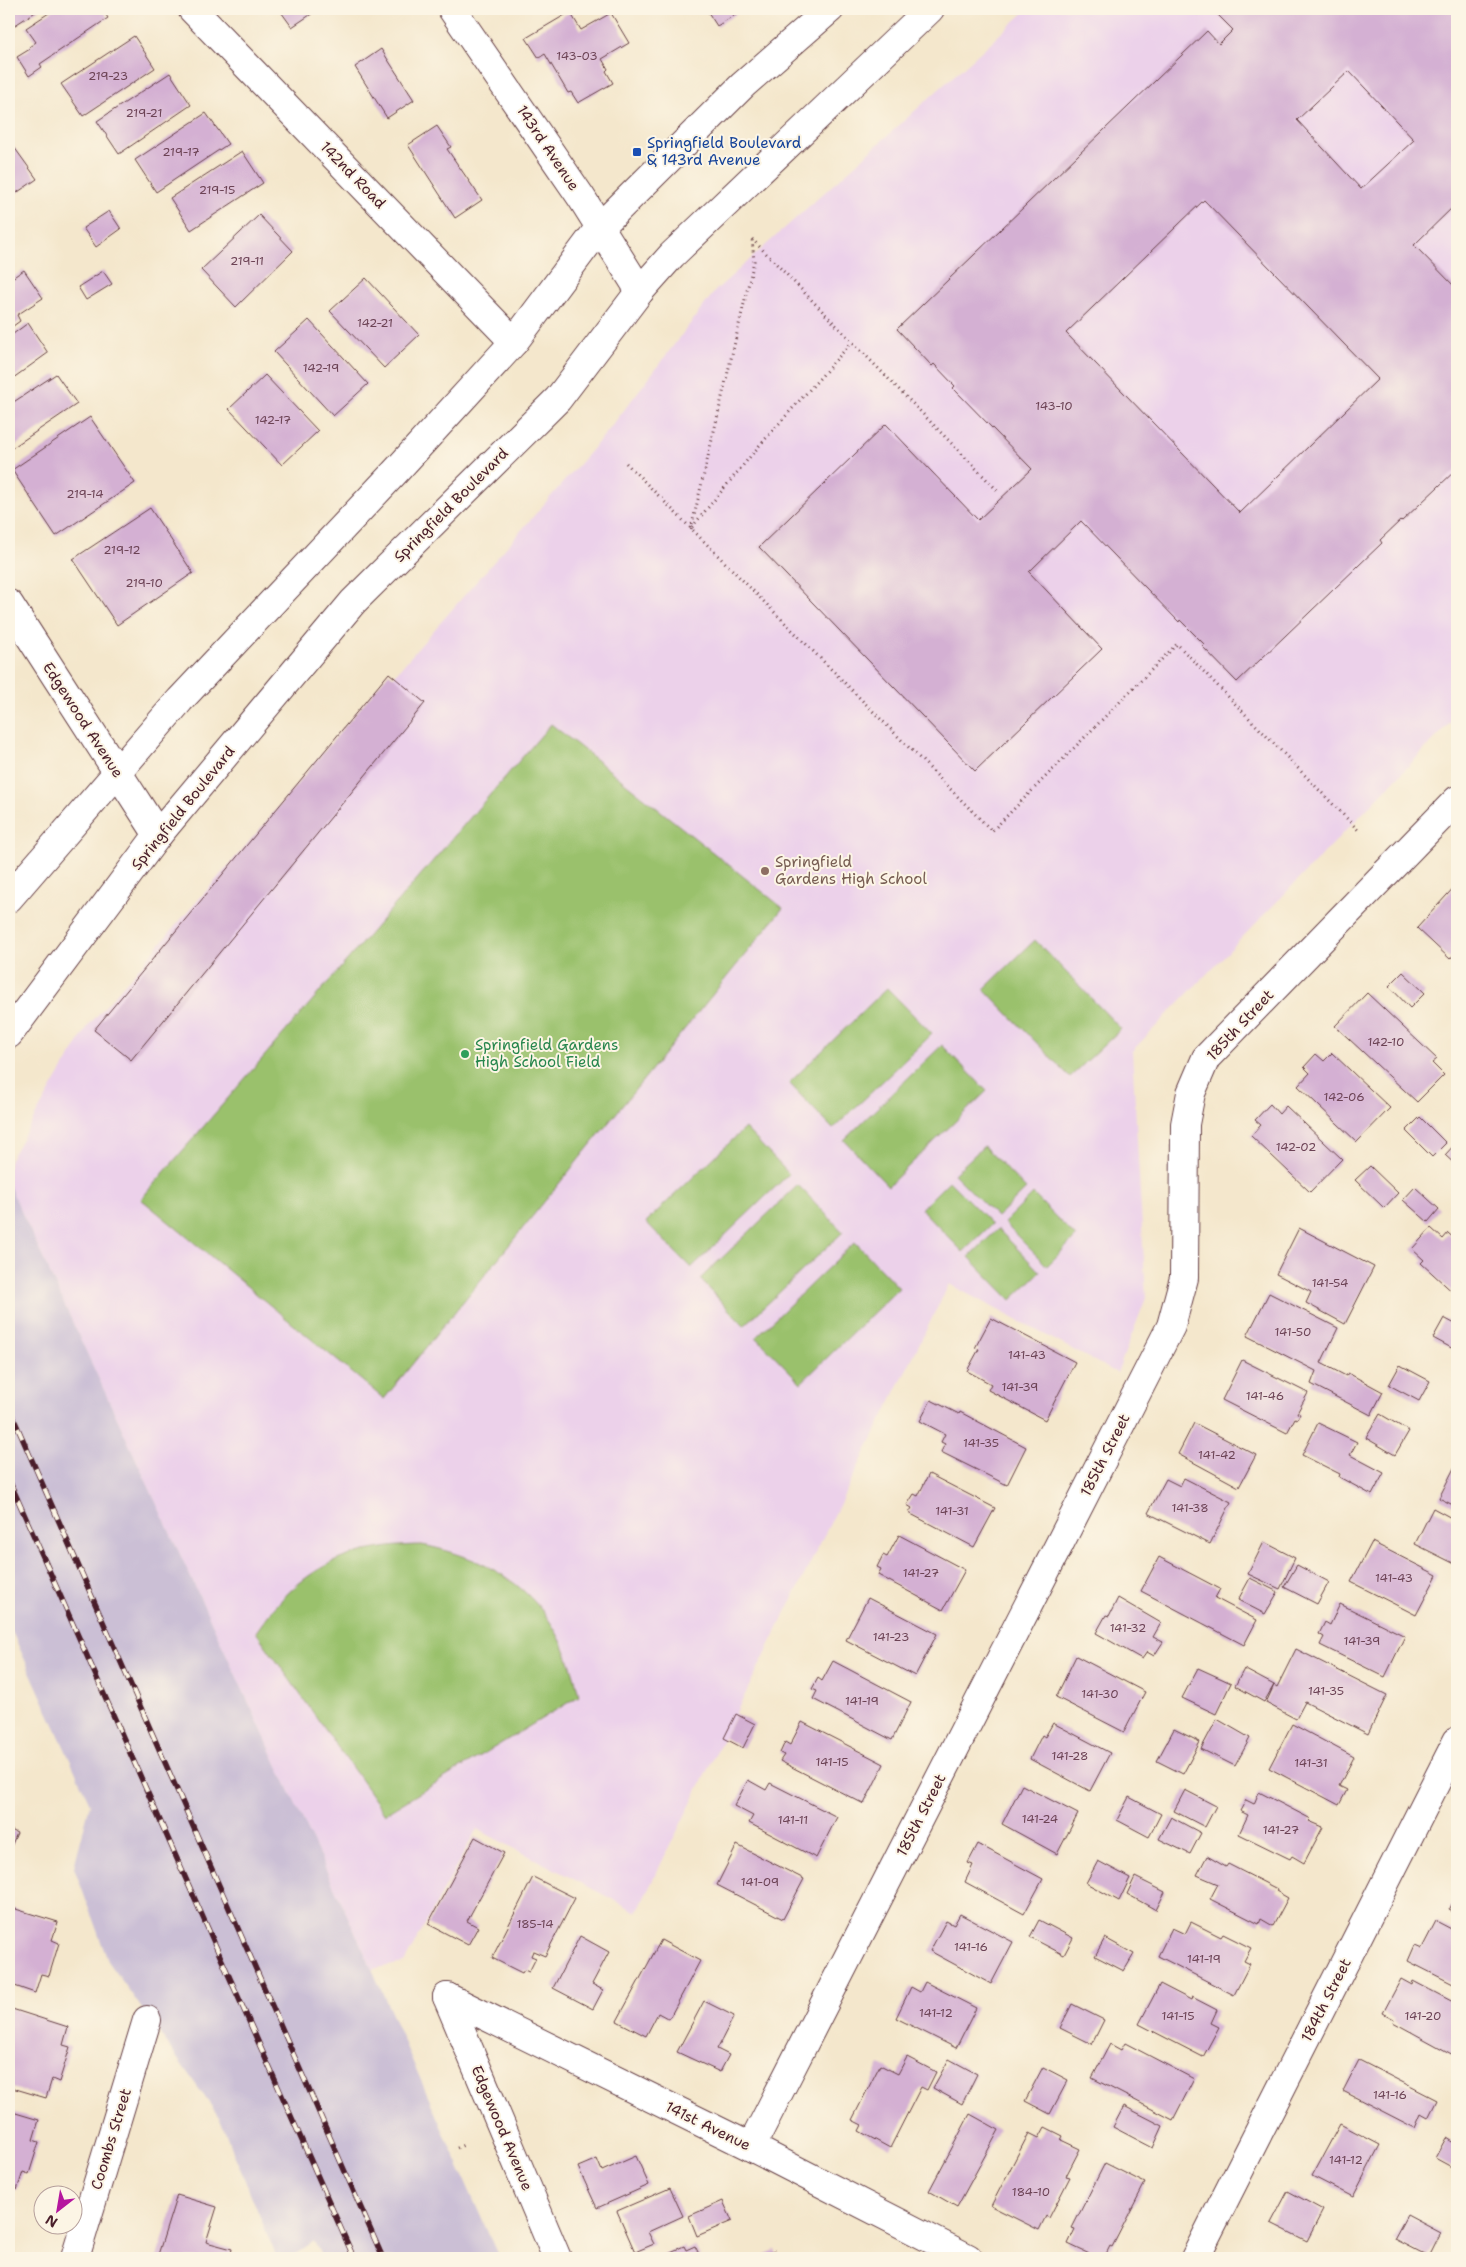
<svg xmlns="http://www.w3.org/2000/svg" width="1466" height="2267" viewBox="0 0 1466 2267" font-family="'Shantell Sans',sans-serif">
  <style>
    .built { fill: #ecd1ea }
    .industrial { fill: #cbbfd5 }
    .green { fill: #9ac16c; stroke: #72704c }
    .building { fill: #d4b0d3; fill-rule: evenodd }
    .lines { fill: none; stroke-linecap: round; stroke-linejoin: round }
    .street-casing { stroke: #643d43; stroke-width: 30 }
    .primary-casing { stroke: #643d43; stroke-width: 30 }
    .path { stroke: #643d43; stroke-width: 3; stroke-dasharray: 1 4; stroke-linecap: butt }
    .street { stroke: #fff; stroke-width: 28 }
    .primary { stroke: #fff; stroke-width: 28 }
    .rail-casing { stroke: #4a1f2b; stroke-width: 5.5 }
    .rail { stroke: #fcf5e5; stroke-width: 4; stroke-dasharray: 11; stroke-linecap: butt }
    .transit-dot { fill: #1a4fb4; stroke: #fcf5e5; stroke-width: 2 }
    .education-dot { fill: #8d6e63; stroke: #fcf5e5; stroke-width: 2 }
    .leisure-dot { fill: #2e9e5b; stroke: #fcf5e5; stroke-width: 2 }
    .labels { text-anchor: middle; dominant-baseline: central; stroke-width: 4; stroke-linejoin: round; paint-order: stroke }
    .number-label { font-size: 12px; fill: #6c4355 }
    .transit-label { font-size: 15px; fill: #164399; stroke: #fcf5e5; text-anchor: start }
    .street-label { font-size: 15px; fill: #4a1f2b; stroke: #fcf5e5 }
    .education-label { font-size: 15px; fill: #785e54; stroke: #fcf5e5; text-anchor: start }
    .leisure-label { font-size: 15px; fill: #27864d; stroke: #fcf5e5; text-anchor: start }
  </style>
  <rect width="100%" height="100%" fill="#fcf5e5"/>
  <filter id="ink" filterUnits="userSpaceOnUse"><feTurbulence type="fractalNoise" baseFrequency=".02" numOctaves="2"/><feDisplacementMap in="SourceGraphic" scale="10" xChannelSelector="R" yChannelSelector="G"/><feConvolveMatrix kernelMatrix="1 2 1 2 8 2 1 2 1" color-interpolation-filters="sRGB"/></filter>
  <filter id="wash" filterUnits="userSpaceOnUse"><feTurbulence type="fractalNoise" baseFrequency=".0096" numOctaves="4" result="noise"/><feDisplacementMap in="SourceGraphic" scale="20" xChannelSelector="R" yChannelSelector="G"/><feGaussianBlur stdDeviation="1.12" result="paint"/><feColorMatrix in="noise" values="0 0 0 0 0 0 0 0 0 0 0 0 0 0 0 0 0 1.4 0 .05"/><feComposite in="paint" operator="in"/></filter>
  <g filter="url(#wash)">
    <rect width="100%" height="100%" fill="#f4e7cc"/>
    <polygon class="built" points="1028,9 1457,9 1457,716 1132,1051 1146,1298 1117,1373 949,1284 637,1912 477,1829 404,1963 372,1969 9,1185 9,1161 88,1026 608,431 716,290"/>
    <polygon class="industrial" points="9,1185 372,1969 499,2258 322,2258 314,2241 290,2258 277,2258 219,2117 108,1961 74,1867 90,1804 9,1625"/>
    <g class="green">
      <polygon points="551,724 783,908 384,1399 141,1199"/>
      <polygon points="1035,940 1121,1029 1070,1077 984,989"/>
      <polygon points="887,988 932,1034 833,1129 789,1083"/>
      <polygon points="942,1045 987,1091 888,1186 844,1140"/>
      <polygon points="745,1128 789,1174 691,1268 646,1222"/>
      <polygon points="984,1146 1026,1189 997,1217 954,1174"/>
      <polygon points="949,1181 992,1224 963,1252 921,1209"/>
      <polygon points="798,1185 843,1232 744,1326 700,1279"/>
      <polygon points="1033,1194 1076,1237 1047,1266 1004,1223"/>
      <polygon points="998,1229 1040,1272 1011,1300 969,1257"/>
      <polygon points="855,1242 899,1288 801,1383 756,1337"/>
      <path d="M422,1545c88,17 139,63 157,151l-194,118 -129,-182c44,-64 90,-86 166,-87z"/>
    </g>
    <g id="blocks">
      <g class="building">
        <polygon points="9,9 40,9 9,29"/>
        <polygon points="55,9 102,9 108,18 40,64 42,67 29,76 17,57 30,49 29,47 36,42 26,28"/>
        <polygon points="279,9 319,9 292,27"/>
        <polygon points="706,9 744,9 717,26"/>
        <polygon points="1191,9 1204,9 1197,15"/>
        <path d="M1212,9h245v194l-43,42 43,44v180l-55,52 -1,-1 -21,20 2,3 -145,139 -35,-36 2,-2 -24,-24 -1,2 -98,-101 -52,51 73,77 -127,122 -216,-224 127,-123 92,96 54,-51 -79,-81 2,-2 -21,-22 -2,2 -35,-37 310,-298 12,13 14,-14zM1349,71l65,69 -53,49 -64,-69zM1204,200l174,179 -138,134 -174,-180z"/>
        <polygon points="570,12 581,30 611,13 629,43 602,59 608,69 606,71 613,83 578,103 571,92 568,93 545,54 539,58 526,38"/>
        <polygon points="134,36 155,68 83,116 61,84"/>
        <polygon points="381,49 414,100 387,118 355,67"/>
        <polygon points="170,73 191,105 119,154 97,121"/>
        <polygon points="206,113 228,144 156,192 135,160"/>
        <polygon points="437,126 451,147 447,149 482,200 455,218 408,145"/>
        <polygon points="14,147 37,179 9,198 9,152"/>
        <polygon points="242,151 263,183 191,230 170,198"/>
        <polygon points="109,211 121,229 96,247 83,228"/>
        <polygon points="259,215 293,251 236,307 201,270"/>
        <polygon points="24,270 43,298 17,315 20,321 9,329 9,280"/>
        <polygon points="103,271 112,284 86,300 78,287"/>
        <polygon points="366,278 419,335 384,368 330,311"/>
        <polygon points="309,320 368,384 333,416 274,352"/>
        <polygon points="28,323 48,353 9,381 9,337"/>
        <polygon points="56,374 77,404 9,450 9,405"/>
        <polygon points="265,375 318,431 282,465 229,409"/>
        <polygon points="90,417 135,483 56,536 12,470"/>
        <polygon points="150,508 193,573 117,625 73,559"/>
        <polygon points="389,673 425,703 131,1060 94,1030"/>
        <polygon points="1457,884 1457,951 1450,959 1417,928"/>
        <polygon points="1403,972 1425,993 1410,1008 1389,986"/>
        <polygon points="1367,993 1437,1059 1432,1063 1444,1075 1417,1102 1335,1026"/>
        <polygon points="1332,1053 1390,1108 1357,1142 1298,1086 1310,1073 1304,1067 1316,1054 1324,1061"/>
        <polygon points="1270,1104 1279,1114 1286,1106 1342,1159 1310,1192 1251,1136 1261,1125 1255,1120"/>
        <polygon points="1420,1117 1446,1143 1432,1157 1406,1131"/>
        <polygon points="1457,1142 1457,1166 1445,1155"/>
        <polygon points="1370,1166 1398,1193 1384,1208 1355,1180"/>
        <polygon points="1415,1187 1439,1209 1428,1222 1403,1200"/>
        <polygon points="1299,1228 1374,1267 1345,1324 1306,1303 1311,1292 1276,1274"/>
        <polygon points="1431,1228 1443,1239 1448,1233 1457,1241 1457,1296 1421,1263 1424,1260 1412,1249"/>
        <polygon points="1269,1293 1338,1328 1321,1363 1346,1376 1348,1373 1383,1392 1371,1415 1311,1384 1316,1371 1247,1336"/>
        <polygon points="991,1318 1075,1362 1045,1420 988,1390 991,1384 967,1371 979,1349 975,1348"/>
        <polygon points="1444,1318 1457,1325 1457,1351 1433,1338"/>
        <polygon points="1242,1360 1308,1393 1297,1413 1300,1414 1297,1419 1295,1418 1287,1433 1222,1400"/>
        <polygon points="1400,1365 1430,1381 1419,1401 1389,1385"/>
        <polygon points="931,1400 959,1414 960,1412 1026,1447 1007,1485 941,1452 945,1444 941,1442 945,1434 920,1421"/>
        <polygon points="1380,1414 1409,1431 1395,1455 1366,1438"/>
        <polygon points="1194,1423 1256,1455 1239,1487 1178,1454"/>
        <polygon points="1318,1423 1357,1442 1350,1455 1384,1473 1372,1495 1339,1477 1340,1474 1302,1455"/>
        <polygon points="1457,1462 1457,1507 1439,1498"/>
        <polygon points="929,1474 995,1508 974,1547 909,1513 912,1508 907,1505 914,1494 918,1496"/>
        <polygon points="1184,1478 1231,1502 1210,1544 1148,1513 1166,1479 1180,1486"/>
        <polygon points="1433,1508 1457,1521 1457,1565 1415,1544"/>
        <polygon points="899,1535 965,1570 943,1610 878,1575 881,1569 877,1567 883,1555 887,1557"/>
        <polygon points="1264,1542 1295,1558 1280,1589 1248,1574"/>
        <polygon points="1372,1542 1437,1575 1416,1615 1351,1582"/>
        <polygon points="1159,1557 1220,1589 1215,1598 1257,1620 1244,1645 1141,1591"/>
        <polygon points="1297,1565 1329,1582 1317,1604 1284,1587"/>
        <polygon points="1250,1578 1278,1592 1265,1614 1238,1600"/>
        <polygon points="868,1598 937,1634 915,1676 846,1640"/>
        <polygon points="1118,1598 1161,1623 1153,1637 1163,1642 1154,1656 1147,1652 1142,1659 1096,1633 1106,1615 1109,1616"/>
        <polygon points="1340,1604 1405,1636 1385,1677 1320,1645 1324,1637 1319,1634 1325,1622 1330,1625"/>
        <polygon points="1296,1649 1387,1695 1368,1734 1305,1702 1296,1719 1266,1703 1274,1685 1277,1687"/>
        <polygon points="1076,1656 1145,1692 1124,1732 1056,1697"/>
        <polygon points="833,1661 911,1702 892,1740 813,1699 817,1691 812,1689 818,1678 822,1681"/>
        <polygon points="1198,1668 1231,1683 1216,1714 1182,1698"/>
        <polygon points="1244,1669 1274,1685 1264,1702 1235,1686"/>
        <polygon points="736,1714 755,1724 743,1748 724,1738"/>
        <polygon points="1217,1719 1250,1738 1235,1766 1201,1749"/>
        <polygon points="802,1722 884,1764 864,1804 780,1761 784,1755 780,1753 785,1742 790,1745"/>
        <polygon points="1053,1723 1110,1753 1090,1791 1030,1759 1042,1735 1045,1737"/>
        <polygon points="1292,1724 1354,1757 1339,1786 1347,1790 1339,1805 1269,1768"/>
        <polygon points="1174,1729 1200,1742 1183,1774 1157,1761"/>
        <polygon points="748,1780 766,1790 770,1783 837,1817 816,1858 749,1823 753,1816 734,1806"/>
        <polygon points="1022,1785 1078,1814 1057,1854 1002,1824"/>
        <polygon points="1185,1790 1216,1806 1205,1827 1174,1811"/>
        <polygon points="1259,1792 1311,1819 1309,1821 1323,1827 1304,1863 1292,1856 1290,1859 1239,1834 1248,1815 1240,1811 1246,1800 1254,1804"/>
        <polygon points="1129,1797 1161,1814 1149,1837 1117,1820"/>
        <polygon points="1171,1817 1201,1833 1190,1854 1159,1839"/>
        <polygon points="9,1829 17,1833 9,1851"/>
        <polygon points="475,1837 504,1853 467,1921 478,1927 468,1945 428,1924"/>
        <polygon points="978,1844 1043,1879 1024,1914 965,1882 973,1865 968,1863"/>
        <polygon points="737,1845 804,1879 783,1919 717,1885"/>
        <polygon points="1207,1856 1226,1867 1228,1864 1277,1889 1276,1891 1288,1898 1273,1926 1261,1919 1259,1924 1210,1899 1218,1884 1197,1875"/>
        <polygon points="1098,1861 1130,1878 1119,1901 1086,1883"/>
        <polygon points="533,1877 575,1898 545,1956 533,1951 531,1956 536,1958 529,1972 524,1970 522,1973 492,1958"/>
        <polygon points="1135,1877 1165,1892 1156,1910 1127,1894"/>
        <polygon points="1457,1895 1457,1914 1449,1910"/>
        <polygon points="9,1907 58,1922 52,1940 59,1943 49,1976 41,1974 35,1993 9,1984"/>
        <polygon points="960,1914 1013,1942 991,1984 930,1951 946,1921 954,1925"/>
        <polygon points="1039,1920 1073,1938 1064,1955 1030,1937"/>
        <polygon points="1436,1921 1457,1932 1457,1986 1408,1961 1415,1945 1422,1948"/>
        <polygon points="1191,1922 1221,1937 1223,1934 1251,1948 1244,1961 1250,1964 1234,1995 1158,1956 1172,1928 1185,1934"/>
        <polygon points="580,1936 609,1952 592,1984 603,1990 593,2009 553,1988"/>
        <polygon points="1105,1938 1134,1954 1124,1971 1095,1956"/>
        <polygon points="661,1940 700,1961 669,2019 658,2013 646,2036 617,2021"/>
        <polygon points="1401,1979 1412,1985 1413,1981 1457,2004 1457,2057 1393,2022 1394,2019 1383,2013"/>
        <polygon points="925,1982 976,2008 956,2048 896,2018 911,1987 920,1992"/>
        <polygon points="1160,1984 1191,2000 1192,1997 1217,2010 1211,2023 1219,2027 1203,2057 1139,2024"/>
        <polygon points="704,2001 734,2016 717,2049 729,2055 720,2072 677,2052"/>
        <polygon points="1072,2004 1104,2020 1092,2044 1060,2028"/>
        <polygon points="9,2008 68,2027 63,2045 70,2047 65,2063 59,2082 52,2079 46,2098 9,2087"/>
        <polygon points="1125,2043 1194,2079 1173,2120 1092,2078 1110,2044 1121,2050"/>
        <polygon points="907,2057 936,2072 927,2090 921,2087 890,2148 859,2131 862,2125 852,2120 880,2065 898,2074"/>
        <polygon points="949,2059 977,2074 962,2104 933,2088"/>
        <polygon points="1359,2060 1437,2100 1428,2118 1421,2114 1415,2128 1343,2091"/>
        <polygon points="1043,2067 1068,2080 1050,2114 1025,2101"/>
        <polygon points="1124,2106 1163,2126 1153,2148 1113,2127"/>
        <polygon points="9,2111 39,2120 33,2140 39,2142 29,2174 23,2172 17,2190 9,2187"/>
        <polygon points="970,2114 999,2130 957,2207 929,2191"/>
        <polygon points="1340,2124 1380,2145 1353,2197 1312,2176"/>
        <polygon points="1045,2127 1063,2136 1061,2140 1080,2149 1066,2176 1070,2177 1049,2218 1046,2216 1039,2230 991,2206 1029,2133 1039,2138"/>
        <polygon points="1446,2138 1457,2145 1457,2170 1435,2158"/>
        <polygon points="636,2156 649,2185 597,2208 578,2167 597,2159 602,2171"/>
        <polygon points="1105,2163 1145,2183 1112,2247 1110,2246 1104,2258 1098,2258 1068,2244 1075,2229 1072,2228"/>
        <polygon points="670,2188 683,2216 648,2232 654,2244 635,2252 617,2211"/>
        <polygon points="1288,2191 1323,2210 1307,2241 1271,2223"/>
        <polygon points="177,2195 217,2207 206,2242 232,2249 230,2258 157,2258"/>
        <polygon points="723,2201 732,2221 697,2236 689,2216"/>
        <polygon points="1407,2215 1441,2233 1429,2257 1394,2239"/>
        <polygon points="684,2246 686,2250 695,2246 701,2258 657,2258"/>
        <polygon points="775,2250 778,2258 757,2258"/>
      </g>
    </g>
  </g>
  <g filter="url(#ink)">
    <use href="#blocks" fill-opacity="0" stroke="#643d43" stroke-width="1"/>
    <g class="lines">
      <defs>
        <g id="street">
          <polyline points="192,9 514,342"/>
          <polyline points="452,9 581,197 640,291"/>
          <polyline points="9,604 158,835"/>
          <polyline points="447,1997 751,2147 968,2258"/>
          <polyline points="447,1997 557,2258"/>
          <polyline points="751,2147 1171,1326 1184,1278 1185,1124 1191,1093 1206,1058 1457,800"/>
          <polyline points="75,2258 147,2020"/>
          <polyline points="1195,2258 1457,1741"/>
        </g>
        <g id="primary">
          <polyline points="9,898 180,700 397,470 514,342 600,227 743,85 830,9"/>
          <polyline points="9,1034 158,835 353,602 558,399 640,291 672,255 930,9"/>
        </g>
      </defs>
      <use href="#street" class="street-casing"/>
      <use href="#primary" class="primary-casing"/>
      <g class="path">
        <polyline points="752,239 998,491"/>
        <polyline points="626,463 992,831 1177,644 1360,832"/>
        <polyline points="692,527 759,446 852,342"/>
        <polyline points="691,529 754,261 752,239"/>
        <polyline points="457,2148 466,2144"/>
      </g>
      <use href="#street" class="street"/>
      <use href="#primary" class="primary"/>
      <defs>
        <g id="rail">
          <polyline points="9,1408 383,2258"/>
          <polyline points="9,1480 354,2258"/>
        </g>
      </defs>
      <use href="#rail" class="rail-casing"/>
      <use href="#rail" class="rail"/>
    </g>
  </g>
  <rect class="transit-dot" x="632" y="147" width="10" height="10" rx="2.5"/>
  <circle class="education-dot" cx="765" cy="871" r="5"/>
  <circle class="leisure-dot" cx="465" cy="1054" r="5"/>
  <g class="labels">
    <g class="number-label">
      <text x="577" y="56">143-03</text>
      <text x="108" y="76">219-23</text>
      <text x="144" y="113">219-21</text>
      <text x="181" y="152">219-17</text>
      <text x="217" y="190">219-15</text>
      <text x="247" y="261">219-11</text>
      <text x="375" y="323">142-21</text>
      <text x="321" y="368">142-19</text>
      <text x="1054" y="406">143-10</text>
      <text x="273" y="420">142-17</text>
      <text x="85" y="494">219-14</text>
      <text x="122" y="550">219-12</text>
      <text x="144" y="583">219-10</text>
      <text x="1386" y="1042">142-10</text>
      <text x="1344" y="1097">142-06</text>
      <text x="1296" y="1147">142-02</text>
      <text x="1330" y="1283">141-54</text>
      <text x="1293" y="1332">141-50</text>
      <text x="1027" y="1355">141-43</text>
      <text x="1020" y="1387">141-39</text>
      <text x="1265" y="1396">141-46</text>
      <text x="981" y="1443">141-35</text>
      <text x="1217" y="1455">141-42</text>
      <text x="1190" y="1508">141-38</text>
      <text x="952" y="1511">141-31</text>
      <text x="921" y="1573">141-27</text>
      <text x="1394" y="1578">141-43</text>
      <text x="1128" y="1628">141-32</text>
      <text x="891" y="1637">141-23</text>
      <text x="1362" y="1641">141-39</text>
      <text x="1326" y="1691">141-35</text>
      <text x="1100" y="1694">141-30</text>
      <text x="862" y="1701">141-19</text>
      <text x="1070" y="1756">141-28</text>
      <text x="832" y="1762">141-15</text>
      <text x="1311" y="1763">141-31</text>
      <text x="1040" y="1819">141-24</text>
      <text x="793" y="1820">141-11</text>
      <text x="1281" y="1830">141-27</text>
      <text x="760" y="1882">141-09</text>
      <text x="535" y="1924">185-14</text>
      <text x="971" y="1947">141-16</text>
      <text x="1204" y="1959">141-19</text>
      <text x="936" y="2013">141-12</text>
      <text x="1178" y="2016">141-15</text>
      <text x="1423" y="2016">141-20</text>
      <text x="1390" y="2095">141-16</text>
      <text x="1346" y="2160">141-12</text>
      <text x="1031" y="2192">184-10</text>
    </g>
    <g class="transit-label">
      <text x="647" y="143">Springfield Boulevard<tspan x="647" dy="17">&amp; 143rd Avenue</tspan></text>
    </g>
    <g class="street-label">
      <text transform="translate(548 148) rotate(56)">143rd Avenue</text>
      <text transform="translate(353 175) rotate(46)">142nd Road</text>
      <text transform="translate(451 505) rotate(-45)">Springfield Boulevard</text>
      <text transform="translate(83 720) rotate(57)">Edgewood Avenue</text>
      <text transform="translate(183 808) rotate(-51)">Springfield Boulevard</text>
      <text transform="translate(1240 1025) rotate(-47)">185th Street</text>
      <text transform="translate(1105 1455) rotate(-63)">185th Street</text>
      <text transform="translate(921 1815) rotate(-63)">185th Street</text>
      <text transform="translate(1326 2000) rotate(-63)">184th Street</text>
      <text transform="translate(708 2126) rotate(26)">141st Avenue</text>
      <text transform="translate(502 2128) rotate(67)">Edgewood Avenue</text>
      <text transform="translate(111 2139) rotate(-73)">Coombs Street</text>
    </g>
    <g class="education-label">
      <text x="775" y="862">Springfield<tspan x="775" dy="17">Gardens High School</tspan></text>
    </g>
    <g class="leisure-label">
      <text x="475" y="1045">Springfield Gardens<tspan x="475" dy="17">High School Field</tspan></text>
    </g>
  </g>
  <rect width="1466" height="2267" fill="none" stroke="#fcf5e5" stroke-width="30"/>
  <g transform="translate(58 2210) rotate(211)"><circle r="24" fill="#fcf5e5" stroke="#b59f9b"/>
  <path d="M0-4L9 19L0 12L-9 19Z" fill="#b5179e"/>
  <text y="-8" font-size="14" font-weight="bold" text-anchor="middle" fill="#4a1f2b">N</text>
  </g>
</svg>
